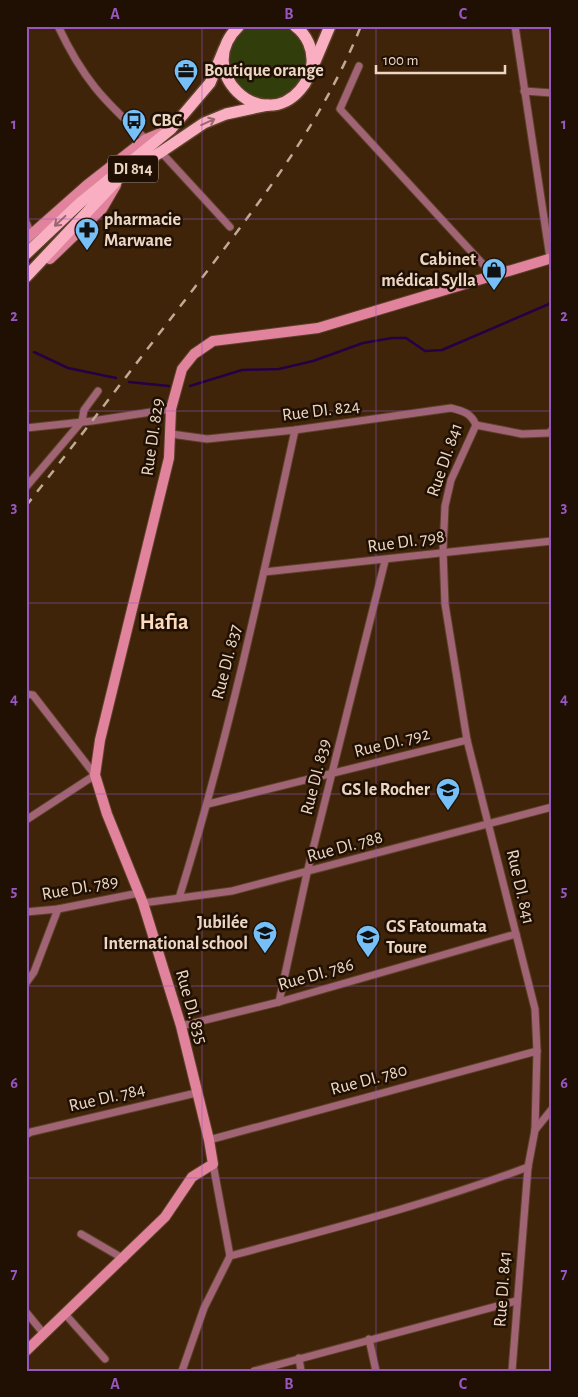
<svg xmlns="http://www.w3.org/2000/svg" width="578" height="1397" viewBox="0 0 578 1397" font-family="'Alegreya Sans',sans-serif">
  <style>
    .green { fill: #313e0c }
    .lines { fill: none; stroke-linecap: round; stroke-linejoin: round }
    .stream { stroke: #250045; stroke-width: 2.5 }
    .street-casing { stroke: #5b4127; stroke-width: 9 }
    .secondary-casing { stroke: #5b4127; stroke-width: 12 }
    .primary-casing { stroke: #5b4127; stroke-width: 14 }
    .street { stroke: #a06474; stroke-width: 7 }
    .secondary { stroke: #e2839e; stroke-width: 10 }
    .primary { stroke: #f9aec1; stroke-width: 11 }
    .rail { stroke: #c1aa95; stroke-width: 2.5; stroke-dasharray: 9 9; stroke-linecap: butt }
    .oneway { stroke: #97676c }
    .grid { fill: none; stroke: #9857c0; stroke-width: 1; stroke-opacity: 0.55 }
    .labels { text-anchor: middle; dominant-baseline: central; stroke-width: 5; stroke-linejoin: round; paint-order: stroke }
    .shield { fill: #1f1003; stroke: #af9b8a; stroke-width: 1 }
    .shield-label { font-size: 16px; font-weight: bold; fill: #edd7c4 }
    .poi-label { font-size: 18px; font-weight: bold; fill: #edd7c4; stroke: #1f1003; text-anchor: start }
    .street-label { font-size: 18px; fill: #edd7c4; stroke: #1f1003 }
    .district-label { font-size: 22px; font-weight: bold; fill: #ffdbbd; stroke: #1f1003 }
    .neatline { fill: none; stroke: #9857c0; stroke-width: 2 }
    .grid-label { font-size: 16px; text-anchor: middle; font-weight: bold; fill: #9857c0 }
  </style>
  <rect width="100%" height="100%" fill="#3f2409"/>
  <polygon class="green" points="244,26 291,26 306,44 308,72 291,95 271,101 250,97 230,77 228,49"/>
  <g class="lines">
    <g class="stream">
      <polyline points="34,352 68,368 116,378"/>
      <polyline points="129,382 169,386"/>
      <polyline points="190,386 242,370 279,369 313,361 363,343 392,338 406,338 425,351 442,350 549,304 552,298"/>
    </g>
    <defs>
      <g id="street">
        <path d="M58,26c25,53 45,74 88,113"/>
        <polyline points="515,26 550,258"/>
        <polyline points="359,66 340,109 492,274"/>
        <polyline points="524,91 552,93"/>
        <polyline points="161,152 230,227"/>
        <polyline points="26,222 31,234"/>
        <polyline points="476,425 522,434 549,433 552,430"/>
        <polyline points="26,428 92,421 171,409"/>
        <path d="M171,434l36,5 88,-9 156,-22c12,3 20,5 25,17l-25,55 -6,26 -2,45 2,53 22,136 68,269 2,42 -2,79 -7,37 -16,204"/>
        <polyline points="26,487 82,421 84,410 98,391"/>
        <polyline points="264,572 552,541"/>
        <polyline points="26,694 33,695 95,775 26,820"/>
        <polyline points="208,804 467,740"/>
        <path d="M179,898c48,-154 82,-311 116,-468"/>
        <polyline points="143,903 232,891 552,807"/>
        <polyline points="26,912 58,909 139,893"/>
        <polyline points="26,983 34,972 58,909"/>
        <polyline points="279,1002 307,873 385,561"/>
        <polyline points="181,1026 279,1002 516,934"/>
        <polyline points="535,1130 552,1109"/>
        <polyline points="26,1135 31,1132 196,1093"/>
        <polyline points="209,1140 537,1051"/>
        <polyline points="213,1164 230,1256"/>
        <polyline points="81,1234 124,1259"/>
        <polyline points="26,1312 44,1334"/>
        <polyline points="65,1314 105,1359"/>
        <polyline points="369,1339 376,1371"/>
        <polyline points="299,1358 301,1371"/>
        <path d="M182,1371l22,-63 26,-52c100,-27 200,-52 298,-89"/>
        <polyline points="254,1371 516,1301"/>
      </g>
      <g id="secondary">
        <polyline points="26,239 87,185 146,139 165,131"/>
        <polyline points="50,259 102,209 116,185"/>
        <polyline points="26,1351 165,1217 192,1177 213,1164 209,1140 181,1026 143,903 107,814 95,775 100,740 169,458 171,409 182,369 194,354 213,341 318,328 552,258"/>
      </g>
      <g id="primary">
        <path d="M239,26c-47,45 22,109 61,64 7,-8 11,-16 12,-27 1,-14 -5,-28 -17,-37"/>
        <polyline points="314,64 330,26"/>
        <polyline points="26,254 80,203 171,129 210,83 224,49"/>
        <polyline points="26,277 121,176 161,152 204,123 226,114 268,105"/>
      </g>
    </defs>
    <use href="#street" class="street-casing"/>
    <use href="#secondary" class="secondary-casing"/>
    <use href="#primary" class="primary-casing"/>
    <use href="#street" class="street"/>
    <use href="#secondary" class="secondary"/>
    <use href="#primary" class="primary"/>
    <path class="rail" d="M26,506c57,-73 113,-146 169,-219 64,-84 126,-162 166,-261"/>
  </g>
  <defs><path id="oneway-shaft" d="M-6 0H5M1.5-3L5.5 0L1.5 3" fill="none" stroke-width="1.6" stroke-linecap="round" stroke-linejoin="round" transform="scale(1.25)"/></defs>
  <g class="oneway">
    <use href="#oneway-shaft" transform="translate(208 122) rotate(-24)"/>
    <use href="#oneway-shaft" transform="translate(60 221) rotate(137)"/>
  </g>
  <path class="grid" d="M202,26v1345M376,26v1345M26,219h526M26,411h526M26,603h526M26,794h526M26,986h526M26,1178h526"/>
  <defs>
    <symbol id="office-pin" viewBox="-11 -11 22 30"><path d="M0 17L-7.5 6A9.5 9.5 0 1 1 7.5 6Z" fill="#76c0f7" stroke="#1f1003"/><path d="M-6-3h4V-5.5h4V-3h4V5H-6ZM-1-4.5V-3h2v-1.5ZM-6 0V1H6V0Z" fill="#111"/></symbol>
    <symbol id="bus-pin" viewBox="-11 -11 22 30"><path d="M0 17L-7.5 6A9.5 9.5 0 1 1 7.5 6Z" fill="#76c0f7" stroke="#1f1003"/><path d="M-5-6H5V4H4V6H2V4H-2V6H-4V4H-5ZM-3.5-4V0h7V-4ZM-3.5 1.2v1.5H-2V1.2ZM2 1.2v1.5H3.5V1.2Z" fill="#111"/></symbol>
    <symbol id="pharmacy-pin" viewBox="-11 -11 22 30"><path d="M0 17L-7.5 6A9.5 9.5 0 1 1 7.5 6Z" fill="#76c0f7" stroke="#1f1003"/><path d="M-2-6h4v4h4v4h-4v4h-4v-4h-4v-4h4Z" fill="#111"/></symbol>
    <symbol id="shop-pin" viewBox="-11 -11 22 30"><path d="M0 17L-7.5 6A9.5 9.5 0 1 1 7.5 6Z" fill="#76c0f7" stroke="#1f1003"/><path d="M-5-2.5h2.3a2.7 3.5 0 0 1 5.4 0H5L5.5 6h-11ZM-1.5-2.5h3a1.5 2.3 0 0 0-3 0Z" fill="#111"/></symbol>
    <symbol id="school-pin" viewBox="-11 -11 22 30"><path d="M0 17L-7.5 6A9.5 9.5 0 1 1 7.5 6Z" fill="#76c0f7" stroke="#1f1003"/><path d="M0-5L7-2L0 1L-7-2ZM-4 1L0 2.5L4 1V4Q0 6-4 4Z" fill="#111"/></symbol>
  </defs>
  <g fill-rule="evenodd">
    <use href="#office-pin" x="172" y="57" width="28" height="38"/>
    <use href="#bus-pin" x="120" y="107" width="28" height="38"/>
    <use href="#pharmacy-pin" x="73" y="216" width="28" height="38"/>
    <use href="#shop-pin" x="480" y="256" width="28" height="38"/>
    <use href="#school-pin" x="434" y="776" width="28" height="38"/>
    <use href="#school-pin" x="251" y="919" width="28" height="38"/>
    <use href="#school-pin" x="354" y="923" width="28" height="38"/>
  </g>
  <g class="labels">
    <rect class="shield" x="108" y="155.5" width="50" height="27" rx="4"/>
    <g class="shield-label">
      <text x="133" y="169">DI 814</text>
    </g>
    <g class="poi-label">
      <text x="204" y="71">Boutique orange</text>
      <text x="152" y="121">CBG</text>
      <text x="104" y="220">pharmacie<tspan x="104" dy="21">Marwane</tspan></text>
      <text x="476" y="260" text-anchor="end">Cabinet<tspan x="476" dy="21">médical Sylla</tspan></text>
      <text x="430" y="790" text-anchor="end">GS le Rocher</text>
      <text x="248" y="923" text-anchor="end">Jubilée<tspan x="248" dy="21">International school</tspan></text>
      <text x="386" y="927">GS Fatoumata<tspan x="386" dy="21">Toure</tspan></text>
    </g>
    <g class="street-label">
      <text transform="translate(321 411) rotate(-7)">Rue DI. 824</text>
      <text transform="translate(153 437) rotate(-82)">Rue DI. 829</text>
      <text transform="translate(445 460) rotate(-71)">Rue DI. 841</text>
      <text transform="translate(406 542) rotate(-8)">Rue DI. 798</text>
      <text transform="translate(227 662) rotate(-76)">Rue DI. 837</text>
      <text transform="translate(392 743) rotate(-14)">Rue DI. 792</text>
      <text transform="translate(316 777) rotate(-76)">Rue DI. 839</text>
      <text transform="translate(345 847) rotate(-15)">Rue DI. 788</text>
      <text transform="translate(520 887) rotate(77)">Rue DI. 841</text>
      <text transform="translate(80 888) rotate(-10)">Rue DI. 789</text>
      <text transform="translate(316 975) rotate(-16)">Rue DI. 786</text>
      <text transform="translate(191 1007) rotate(74)">Rue DI. 835</text>
      <text transform="translate(369 1080) rotate(-15)">Rue DI. 780</text>
      <text transform="translate(107 1098) rotate(-13)">Rue DI. 784</text>
      <text transform="translate(503 1289) rotate(-86)">Rue DI. 841</text>
    </g>
    <g class="district-label">
      <text x="164" y="622">Hafia</text>
    </g>
  </g>
  <rect width="578" height="1397" fill="none" stroke="#1f1003" stroke-width="55"/>
  <path d="M376 65v8h129v-8" fill="none" stroke="#edd7c4" stroke-width="2.5"/>
  <text x="383" y="65" font-size="15" fill="#edd7c4" stroke="#1f1003" stroke-width="4" paint-order="stroke">100 m</text>
  <rect x="28" y="28" width="522" height="1342" class="neatline"/>
  <g class="grid-label">
    <text x="115" y="19">A</text>
    <text x="289" y="19">B</text>
    <text x="463" y="19">C</text>
    <text x="14" y="129">1</text>
    <text x="564" y="129">1</text>
    <text x="14" y="321">2</text>
    <text x="564" y="321">2</text>
    <text x="14" y="512">3</text>
    <text x="564" y="512">3</text>
    <text x="14" y="704">4</text>
    <text x="564" y="704">4</text>
    <text x="14" y="896">5</text>
    <text x="564" y="896">5</text>
    <text x="14" y="1088">6</text>
    <text x="564" y="1088">6</text>
    <text x="14" y="1279">7</text>
    <text x="564" y="1279">7</text>
    <text x="115" y="1389">A</text>
    <text x="289" y="1389">B</text>
    <text x="463" y="1389">C</text>
  </g>
</svg>
